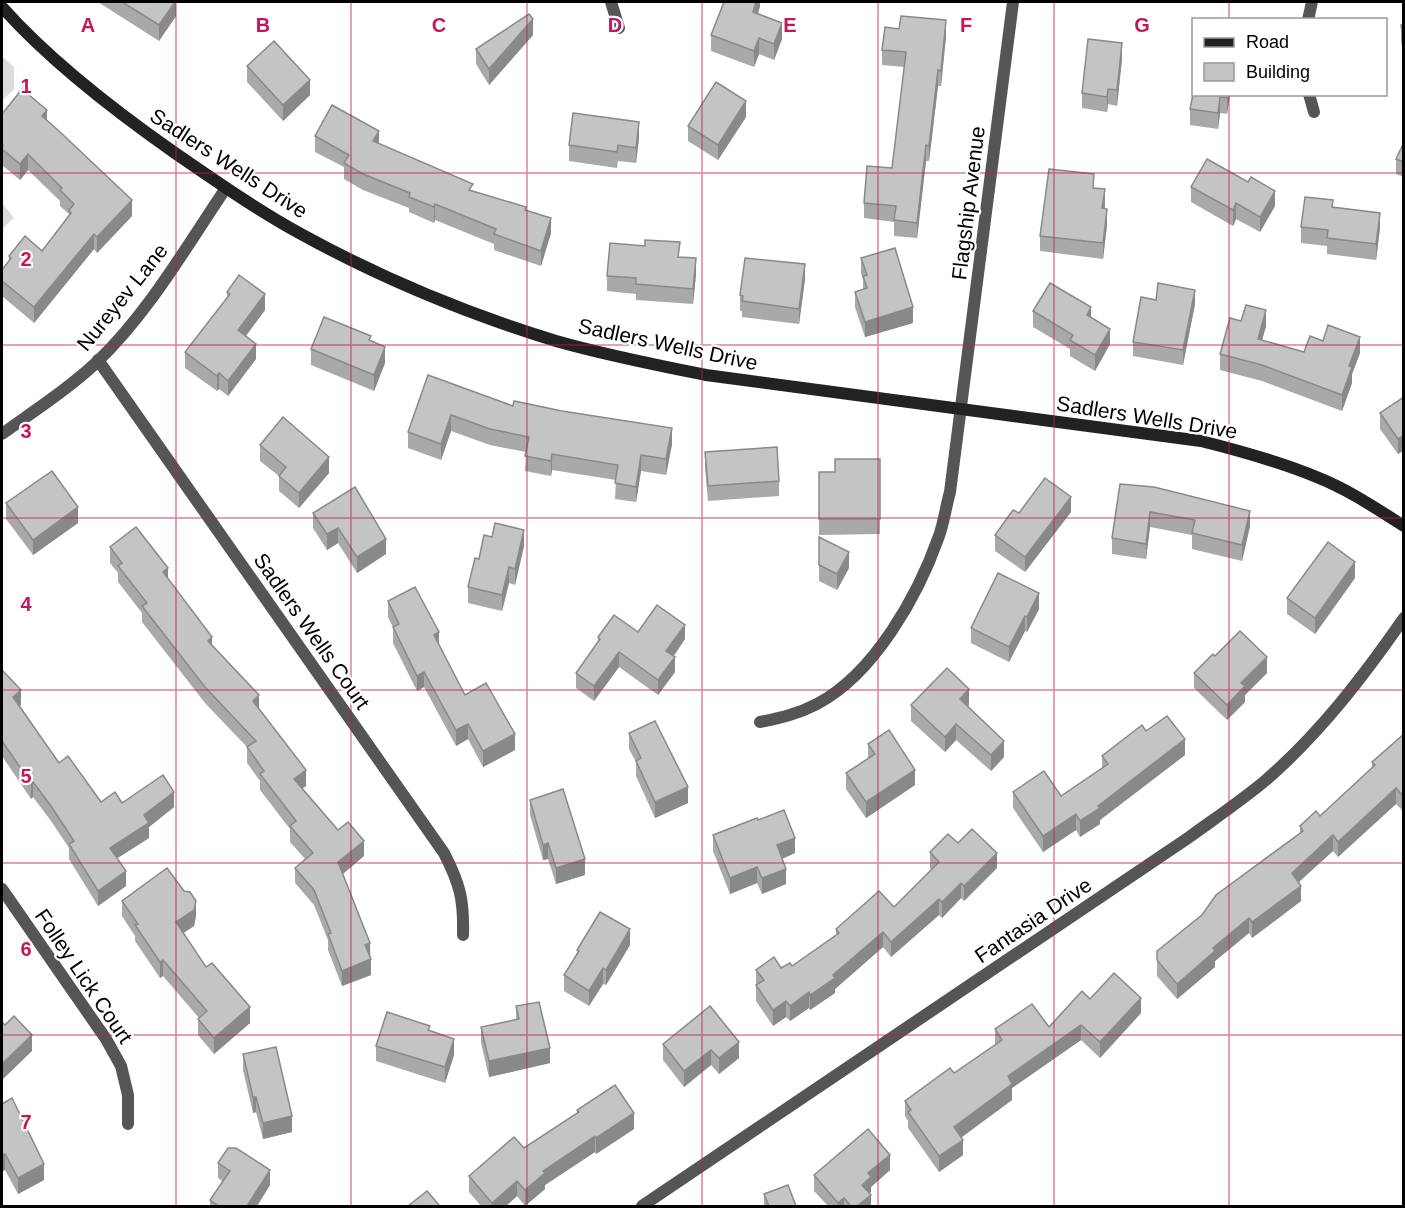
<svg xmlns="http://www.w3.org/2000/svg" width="1405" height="1208" viewBox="0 0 1405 1208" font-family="Helvetica,sans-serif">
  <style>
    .green { fill: #dcdcdc }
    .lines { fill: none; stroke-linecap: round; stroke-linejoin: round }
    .street { stroke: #555; stroke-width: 12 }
    .secondary { stroke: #222; stroke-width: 12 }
    .wall { fill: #a9a9a9 }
    .shaded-wall { fill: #898989 }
    .building { fill: #c4c4c4; stroke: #898989; stroke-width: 1.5 }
    .grid { fill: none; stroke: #c2185b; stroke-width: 1.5; stroke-opacity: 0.55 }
    .labels { text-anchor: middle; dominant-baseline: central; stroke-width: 4.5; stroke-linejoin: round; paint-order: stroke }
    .street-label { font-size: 21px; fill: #000; stroke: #fff }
    .grid-label { font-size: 20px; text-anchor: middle; font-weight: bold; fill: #c2185b; stroke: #fff; stroke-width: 4.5; stroke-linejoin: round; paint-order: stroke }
  </style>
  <rect width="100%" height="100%" fill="#fff"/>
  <g class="green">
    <polygon points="2,56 14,67 14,90 2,100"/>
    <polygon points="2,203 14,218 2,229"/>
  </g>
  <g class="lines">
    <g class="street">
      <polyline points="611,2 619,28"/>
      <polyline points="1308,20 1312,2"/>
      <polyline points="1309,94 1314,112"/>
      <path d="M98,360l346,493c16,31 20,47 19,82"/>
      <path d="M2,434c32,-23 66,-45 95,-72 52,-50 89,-115 129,-174"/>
      <path d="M760,722c20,-4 38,-8 57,-18 57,-30 101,-108 122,-168 5,-14 7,-30 11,-44l63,-490"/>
      <polyline points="2,889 106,1039 121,1066 128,1095 128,1124"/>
      <path d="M642,1206l546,-368c26,-19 53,-37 78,-58 54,-47 97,-103 138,-162"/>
    </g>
    <path class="secondary" d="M2,7c48,54 113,104 173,146 41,28 82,57 126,81 80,44 167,80 255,107 49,14 100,24 150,34l495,66c40,10 80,21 118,37 30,12 58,31 85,48"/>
  </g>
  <g class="wall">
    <polygon points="98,2 176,2 176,16 159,41"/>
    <polygon points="760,2 760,6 758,14 782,39 774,60 759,54 754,67 711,51 711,35"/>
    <polygon points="1401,25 1404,25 1404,60 1401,41"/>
    <polygon points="533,35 489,85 476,64 476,49"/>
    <polygon points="946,36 941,86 938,86 929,161 926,161 917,238 894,236 894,222 864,218 864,203 892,168 904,67 882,65 882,50"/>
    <polygon points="1122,59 1117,106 1108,104 1107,112 1082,108 1082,93"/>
    <polygon points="247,66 310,95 283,121 247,82"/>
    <polygon points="1194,94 1230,94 1227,114 1220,113 1218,129 1190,125 1190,109"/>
    <polygon points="2,114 47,121 132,216 97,253 94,249 34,323 2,296 2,270 9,261 9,256 42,251 69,216 69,214 60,206 60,201 28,170 20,180 2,165"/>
    <polygon points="746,117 718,160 688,141 688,126"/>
    <polygon points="315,136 379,144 473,191 526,210 551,233 541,266 494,250 494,244 435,220 434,223 409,212 409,208 363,190 344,179 344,167 315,152"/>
    <polygon points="639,138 636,163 618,161 617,168 569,161 569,145"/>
    <polygon points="1404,142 1404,177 1396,174 1396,159"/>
    <polygon points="1191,187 1275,206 1260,232 1236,219 1233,226 1191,202"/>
    <polygon points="1094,188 1105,205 1104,209 1107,225 1103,259 1040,251 1040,236"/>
    <polygon points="1333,207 1380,228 1376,260 1327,254 1327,246 1301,243 1301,227"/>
    <polygon points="680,257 696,274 693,304 636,300 636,294 607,291 607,276"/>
    <polygon points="861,258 913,323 865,337 855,307 855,292 863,289 863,279 861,274"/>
    <polygon points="805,279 799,324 742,317 742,311 740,311 740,295"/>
    <polygon points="227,292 265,310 246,336 256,359 228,396 219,389 217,391 185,368 185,352 227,298"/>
    <polygon points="1156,300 1195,304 1183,365 1133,356 1133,342"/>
    <polygon points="1033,311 1091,317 1110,344 1095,371 1070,356 1070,349 1033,327"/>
    <polygon points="1241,321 1266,326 1262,340 1304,352 1323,341 1360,353 1352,374 1352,383 1342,411 1262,381 1220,370 1220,354"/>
    <polygon points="371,341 385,363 374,391 311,365 311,349"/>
    <polygon points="428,375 513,406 672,444 666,475 641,471 636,502 615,499 616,480 552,470 551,476 525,471 526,452 490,445 451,431 441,460 408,448 408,432"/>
    <polygon points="1404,397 1404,450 1398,454 1380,429 1380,413"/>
    <polygon points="260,445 329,473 299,508 279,491 279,476 260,461"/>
    <polygon points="705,452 779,481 779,496 708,501 705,468"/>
    <polygon points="880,459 880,534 819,535 819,472 835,472"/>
    <polygon points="1120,484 1250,526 1242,561 1192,549 1192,535 1150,527 1146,559 1112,554 1112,538"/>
    <polygon points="6,503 78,523 33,555 6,519"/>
    <polygon points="1071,512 1025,572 995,551 995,535"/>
    <polygon points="313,513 386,554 357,573 338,543 327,550 313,528"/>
    <polygon points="819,537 849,568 837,590 819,581"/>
    <polygon points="524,546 515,585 509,583 502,611 468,603 468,587 479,559"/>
    <polygon points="110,547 168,580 212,646 259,708 306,786 302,788 338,830 364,856 343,874 370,943 371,975 342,986 328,950 328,940 314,905 295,883 295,868 305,859 290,842 290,829 260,790 260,781 247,763 247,747 205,703 142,622 142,613 118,582 118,573 110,563"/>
    <polygon points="1355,578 1315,634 1287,614 1287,598"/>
    <polygon points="388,601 439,646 465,695 515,750 483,767 468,739 456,746 424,687 417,691 393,643 393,627 388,617"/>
    <polygon points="1039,609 1027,632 1025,631 1009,662 971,643 971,628"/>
    <polygon points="638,632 685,639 674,656 675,672 658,695 619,667 594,701 576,688 576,673 598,642 598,637"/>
    <polygon points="1215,656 1267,673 1245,695 1245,702 1227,720 1194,688 1194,673"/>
    <polygon points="2,670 21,705 19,706 59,763 101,802 122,803 174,807 149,827 149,838 117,858 126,886 98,906 69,859 69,848 51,821 33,797 31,799 2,756"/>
    <polygon points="911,705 969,705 967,706 1004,757 991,771 956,740 945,752 911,721"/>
    <polygon points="1146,731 1185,755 1100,820 1100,824 1080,837 1076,830 1043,852 1013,808 1013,792 1061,796 1102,769 1102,756"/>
    <polygon points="629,733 688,803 655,818 636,776 636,762 629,749"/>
    <polygon points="1404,734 1404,812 1396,804 1338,857 1333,851 1299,882 1301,901 1252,938 1249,933 1215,961 1215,967 1177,999 1157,976 1157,951 1300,834 1300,826 1320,816 1372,768 1372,762"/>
    <polygon points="868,744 915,785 866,818 846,789 846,773 868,759"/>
    <polygon points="530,800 585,875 556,884 548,859 543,860 530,815"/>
    <polygon points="758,820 795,853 782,859 786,884 762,894 757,883 730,894 713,851 713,835"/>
    <polygon points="958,843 997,868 964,901 961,898 942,918 939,915 891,957 883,947 835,989 835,993 810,1010 809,1008 790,1021 786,1017 773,1026 756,1001 756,970 781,968 792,966 836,936 836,929 894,907 931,870 930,868 930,852"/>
    <polygon points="122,901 196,916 194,926 183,933 206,967 250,1023 214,1054 198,1035 198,1019 199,1018 163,976 160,978 135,941 135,936 122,916"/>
    <polygon points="630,945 606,985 603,984 589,1006 564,991 564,975 577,953 577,950"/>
    <polygon points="516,1006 550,1063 489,1077 481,1043 481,1027 516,1019"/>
    <polygon points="710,1006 739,1058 719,1074 711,1065 684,1087 663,1060 663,1044"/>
    <polygon points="1141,1013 1100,1058 1081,1040 1012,1088 1012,1100 961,1137 963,1155 939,1172 908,1128 908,1121 905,1116 905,1101 954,1073 995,1045 995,1029 1049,1027"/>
    <polygon points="430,1031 454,1055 445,1083 376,1061 376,1046"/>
    <polygon points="243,1054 292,1132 263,1139 256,1112 253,1113 243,1070"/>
    <polygon points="2,1104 44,1180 18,1194 5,1170 3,1171 2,1169"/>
    <polygon points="577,1110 634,1129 596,1154 595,1152 545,1185 545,1189 525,1206 517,1196 506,1206 481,1206 469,1192 469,1176 524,1148 577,1113"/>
    <polygon points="218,1163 270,1185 257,1206 210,1206 210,1200 222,1181 218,1178"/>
    <polygon points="890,1170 871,1187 871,1192 869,1193 871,1206 828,1206 814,1191 814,1175"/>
    <polygon points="764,1194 796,1206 764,1206"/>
  </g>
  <g class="shaded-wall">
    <polygon points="176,2 176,16 159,41 159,25"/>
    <polygon points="756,2 760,2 760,6 753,28 753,12"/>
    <polygon points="533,19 533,35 489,85 489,69"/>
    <polygon points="946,20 946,36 941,86 941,71"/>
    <polygon points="782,23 782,39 774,60 774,44"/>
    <polygon points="759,38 759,54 754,67 754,51"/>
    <polygon points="1122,43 1122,59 1117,106 1117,90"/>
    <polygon points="938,70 938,86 929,161 929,146"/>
    <polygon points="310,80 310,95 283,121 283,105"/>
    <polygon points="1108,89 1108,104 1107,112 1107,97"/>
    <polygon points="1227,94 1230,94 1227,114"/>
    <polygon points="1220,97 1220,113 1218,129 1218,113"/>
    <polygon points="746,101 746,117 718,160 718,145"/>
    <polygon points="47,110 47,125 42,116"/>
    <polygon points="639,122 639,138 636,163 636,148"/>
    <polygon points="379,131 379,147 373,141"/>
    <polygon points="926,145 926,161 917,238 917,223"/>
    <polygon points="28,154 28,170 20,180 20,164"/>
    <polygon points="1105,189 1105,205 1102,224 1102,208"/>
    <polygon points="1275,191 1275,206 1260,232 1260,217"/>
    <polygon points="132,200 132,216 97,253 97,237"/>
    <polygon points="1236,203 1236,219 1233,226 1233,210"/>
    <polygon points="435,204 435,220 434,223 434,207"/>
    <polygon points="1107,209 1107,225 1103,259 1103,243"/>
    <polygon points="1380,213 1380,228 1376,260 1376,244"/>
    <polygon points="551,218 551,233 541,266 541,251"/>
    <polygon points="94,234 94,249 34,323 34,307"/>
    <polygon points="696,258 696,274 693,304 693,289"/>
    <polygon points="805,264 805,279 799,324 799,309"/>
    <polygon points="1195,290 1195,304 1183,365 1183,350"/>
    <polygon points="265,294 265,310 238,346 238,330"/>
    <polygon points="913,307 913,323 865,337 865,322"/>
    <polygon points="1091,307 1091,323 1087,315"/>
    <polygon points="1266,310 1266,326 1258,355 1258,339"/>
    <polygon points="1110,329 1110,344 1095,371 1095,355"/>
    <polygon points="1360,337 1360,353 1352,374 1352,383 1342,411 1342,395 1349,366"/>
    <polygon points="256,344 256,359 228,396 228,381"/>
    <polygon points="385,347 385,363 374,391 374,375"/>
    <polygon points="219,373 219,389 217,391 217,376"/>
    <polygon points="451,415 451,431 441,460 441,444"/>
    <polygon points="672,428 672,444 666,475 666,459"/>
    <polygon points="1404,435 1404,450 1398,454 1398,439"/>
    <polygon points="552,454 552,470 551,476 551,461"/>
    <polygon points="641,455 641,471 636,502 636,487"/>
    <polygon points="329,457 329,473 299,508 299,493"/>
    <polygon points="1071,497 1071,512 1025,572 1025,557"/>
    <polygon points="78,507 78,523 33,555 33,540"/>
    <polygon points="1250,511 1250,526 1242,561 1242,545"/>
    <polygon points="1150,512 1150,527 1146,559 1146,544"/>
    <polygon points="338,528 338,543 327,550 327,534"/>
    <polygon points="524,530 524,546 515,585 515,569"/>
    <polygon points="386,539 386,554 357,573 357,557"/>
    <polygon points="849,552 849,568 837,590 837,574"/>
    <polygon points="1355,562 1355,578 1315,634 1315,618"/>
    <polygon points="509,567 509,583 502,611 502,595"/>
    <polygon points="168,568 168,584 163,572"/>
    <polygon points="1039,593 1039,609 1027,632 1027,617"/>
    <polygon points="1025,616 1025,631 1009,662 1009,647"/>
    <polygon points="685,625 685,639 666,666 666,651"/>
    <polygon points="439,632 439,648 434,635"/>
    <polygon points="212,637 212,652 208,641"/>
    <polygon points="619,652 619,667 594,701 594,686"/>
    <polygon points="675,657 675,672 658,695 658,680"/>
    <polygon points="1267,657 1267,673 1245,695 1245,702 1227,720 1227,705 1241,683"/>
    <polygon points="424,672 424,687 417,691 417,676"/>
    <polygon points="969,689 969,705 960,715 960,699"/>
    <polygon points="21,690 21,705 13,713 13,697"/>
    <polygon points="259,695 259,710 253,701"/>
    <polygon points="468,724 468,739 456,746 456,730"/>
    <polygon points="956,724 956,740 945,752 945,737"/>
    <polygon points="515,734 515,750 483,767 483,751"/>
    <polygon points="1185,739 1185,755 1100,820 1100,824 1080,837 1080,821 1098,806"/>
    <polygon points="1004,741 1004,757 991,771 991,755"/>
    <polygon points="306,770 306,786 294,794 294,779"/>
    <polygon points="915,770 915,785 866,818 866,802"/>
    <polygon points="33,782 33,797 31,799 31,783"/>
    <polygon points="688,787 688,803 655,818 655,802"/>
    <polygon points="1396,788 1396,804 1338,857 1338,842"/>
    <polygon points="174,792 174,807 149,827 149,838 110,863 110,848 144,815"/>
    <polygon points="1076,814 1076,830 1043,852 1043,836"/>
    <polygon points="1333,835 1333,851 1292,888 1292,873"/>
    <polygon points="795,838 795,853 777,861 777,845"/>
    <polygon points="364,841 364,856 338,878 338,862"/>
    <polygon points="548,843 548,859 543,860 543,845"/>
    <polygon points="997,853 997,868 964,901 964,886"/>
    <polygon points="585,859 585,875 556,884 556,868"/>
    <polygon points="757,867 757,883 730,894 730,878"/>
    <polygon points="786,869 786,884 762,894 762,878"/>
    <polygon points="126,871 126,886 98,906 98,891"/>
    <polygon points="961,883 961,898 942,918 942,902"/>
    <polygon points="1301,886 1301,901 1252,938 1252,922"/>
    <polygon points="939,899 939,915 891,957 891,942"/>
    <polygon points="196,901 196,916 194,926 176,938 176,922"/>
    <polygon points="1249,918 1249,933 1215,961 1215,967 1177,999 1177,984 1213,948"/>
    <polygon points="630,929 630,945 606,985 606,970"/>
    <polygon points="883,932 883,947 835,989 835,993 810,1010 810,995"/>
    <polygon points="370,943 370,958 365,945"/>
    <polygon points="371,959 371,975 342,986 342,971"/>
    <polygon points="163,960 163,976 160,978 160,962"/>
    <polygon points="603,968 603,984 589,1006 589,991"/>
    <polygon points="809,992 809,1008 790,1021 790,1006"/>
    <polygon points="1141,998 1141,1013 1100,1058 1100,1042"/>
    <polygon points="786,1001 786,1017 773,1026 773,1010"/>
    <polygon points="250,1007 250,1023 214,1054 214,1038"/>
    <polygon points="1081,1025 1081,1040 1012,1088 1012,1100 954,1143 954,1127 1008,1076"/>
    <polygon points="32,1035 32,1051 2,1080 2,1064"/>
    <polygon points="454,1039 454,1055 445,1083 445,1067"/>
    <polygon points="739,1042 739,1058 719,1074 719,1058"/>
    <polygon points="550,1048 550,1063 489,1077 489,1061"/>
    <polygon points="711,1050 711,1065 684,1087 684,1071"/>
    <polygon points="253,1097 256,1097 256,1112 253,1113"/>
    <polygon points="634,1113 634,1129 596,1154 596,1138"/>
    <polygon points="292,1116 292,1132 263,1139 263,1123"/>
    <polygon points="595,1136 595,1152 545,1185 545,1189 525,1206 525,1190 543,1171"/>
    <polygon points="963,1140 963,1155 939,1172 939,1156"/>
    <polygon points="5,1154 5,1170 3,1171 3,1155"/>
    <polygon points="890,1155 890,1170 871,1187 871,1192 862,1200 862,1185 868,1173"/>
    <polygon points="44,1164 44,1180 18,1194 18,1178"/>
    <polygon points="270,1170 270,1185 257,1206 247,1206"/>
    <polygon points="517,1181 517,1196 506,1206 492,1206 492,1203"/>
    <polygon points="871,1195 871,1206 857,1206"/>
    <polygon points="844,1198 844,1206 838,1206 838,1203"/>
  </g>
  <g class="building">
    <polygon points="122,2 175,2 159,25"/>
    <polygon points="724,2 756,2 753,12 782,23 774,44 759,38 754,51 711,35"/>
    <polygon points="529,14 533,19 489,69 476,49"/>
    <polygon points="901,16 946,20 941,71 938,70 929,146 926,145 917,223 894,220 896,206 864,203 867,166 892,168 906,52 882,50 885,27 899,29"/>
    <polygon points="1401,25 1404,25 1404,44"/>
    <polygon points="1088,39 1122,43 1117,90 1108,89 1107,97 1082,93"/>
    <polygon points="274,41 310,80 283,105 247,66"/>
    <polygon points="716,82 746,101 718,145 688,126"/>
    <polygon points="22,89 47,110 42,116 59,131 132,200 97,237 94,234 34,307 2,281 2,270 11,258 9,256 25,236 42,251 71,213 69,210 74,204 60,190 62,188 28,154 20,164 2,149 3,145 2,144 2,114"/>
    <polygon points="1194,89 1194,94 1227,94 1227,98 1220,97 1218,113 1190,109"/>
    <polygon points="332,105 379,131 373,141 473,184 469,190 526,207 525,210 551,218 541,251 494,234 496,229 435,204 434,207 409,197 410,193 363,174 344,163 349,155 315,136"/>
    <polygon points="573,113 639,122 636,148 618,145 617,152 569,145"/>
    <polygon points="1404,142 1404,162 1396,159"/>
    <polygon points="1207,159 1248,182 1251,177 1275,191 1260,217 1236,203 1233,210 1191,187"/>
    <polygon points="1049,169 1094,174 1093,188 1105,189 1102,208 1107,209 1103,243 1040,236"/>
    <polygon points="1305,197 1333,200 1332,207 1380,213 1376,244 1327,238 1328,230 1301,227"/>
    <polygon points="645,240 680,242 678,257 696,258 693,289 636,284 636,278 607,276 610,243 645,246"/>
    <polygon points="895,248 913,307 865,322 855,292 867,288 863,276 867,275 861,258"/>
    <polygon points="745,258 805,264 799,309 742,301 743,296 740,295"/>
    <polygon points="239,275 265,294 238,330 256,344 228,381 219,373 217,376 185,352 230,294 227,292"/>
    <polygon points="1050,283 1091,307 1087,315 1110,329 1095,355 1070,340 1073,335 1033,311"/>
    <polygon points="1158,283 1195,290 1183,350 1133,342 1141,297 1156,300"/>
    <polygon points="1246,305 1266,310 1258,339 1304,352 1310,336 1323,341 1328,325 1360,337 1349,366 1352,367 1342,395 1262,365 1220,354 1230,318 1241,321"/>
    <polygon points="324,317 371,336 369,340 385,347 374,375 311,349"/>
    <polygon points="428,375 513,406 514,401 562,411 672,428 666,459 641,455 636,487 615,483 618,465 552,454 551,461 525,456 529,437 490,429 451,415 441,444 408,432"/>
    <polygon points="1404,397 1404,435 1398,439 1380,413"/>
    <polygon points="283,417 329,457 299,493 279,476 286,467 260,445"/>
    <polygon points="777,447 779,481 708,486 705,452"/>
    <polygon points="835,459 880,459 880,519 819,519 819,472 835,472"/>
    <polygon points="52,471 78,507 33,540 6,503"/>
    <polygon points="1045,478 1071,497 1025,557 995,535 1013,510 1019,513"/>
    <polygon points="1120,484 1154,487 1250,511 1242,545 1192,533 1195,520 1150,512 1146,544 1112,538"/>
    <polygon points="355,487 386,539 357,557 338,528 327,534 313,513"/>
    <polygon points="495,523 524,530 515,569 509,567 502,595 468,587 475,558 479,559 484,535 492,537"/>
    <polygon points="136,527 168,568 163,572 212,637 208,641 259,695 253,701 306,770 294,779 338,830 348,822 364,841 338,862 370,943 365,945 371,959 342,971 328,934 331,933 314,890 295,868 313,853 290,826 296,821 260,774 264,771 247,747 256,741 205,687 142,606 147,603 118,566 122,563 110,547"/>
    <polygon points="819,537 849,552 837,574 819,565"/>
    <polygon points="1328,542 1355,562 1315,618 1287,598"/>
    <polygon points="998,573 1039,593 1027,617 1025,616 1009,647 971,628"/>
    <polygon points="415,587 439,632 434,635 465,695 486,683 515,734 483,751 468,724 456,730 424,672 417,676 393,627 399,624 388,601"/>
    <polygon points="657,605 685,625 666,651 675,657 658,680 619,652 594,686 576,673 600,639 598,637 614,615 638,632"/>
    <polygon points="1240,631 1267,657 1241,683 1245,686 1227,705 1194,673 1213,654 1215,656"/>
    <polygon points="947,668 969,689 960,699 1004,741 991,755 956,724 945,737 911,705"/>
    <polygon points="2,670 21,690 13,697 59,763 68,756 101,802 115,792 122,803 163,775 174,792 144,815 149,823 110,848 126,871 98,891 69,844 74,841 51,806 33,782 31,783 2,741"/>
    <polygon points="1167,716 1185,739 1098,806 1100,808 1080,821 1076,814 1043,836 1013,792 1044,771 1061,796 1108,764 1102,756 1142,725 1146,731"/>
    <polygon points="655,721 688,787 655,802 636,761 641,758 629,733"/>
    <polygon points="889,730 915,770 866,802 846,773 875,754 868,744"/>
    <polygon points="1404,734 1404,797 1396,788 1338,842 1333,835 1292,873 1301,886 1252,922 1249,918 1213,948 1215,951 1177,984 1157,960 1157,951 1202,915 1216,895 1303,831 1300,826 1316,811 1320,816 1375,765 1372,762"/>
    <polygon points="563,789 585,859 556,868 548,843 543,845 530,800"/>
    <polygon points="784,810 795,838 777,845 786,869 762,878 757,867 730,878 713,835 757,818 758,820"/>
    <polygon points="972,829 997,853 964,886 961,883 942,902 939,899 891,942 883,932 833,975 835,978 810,995 809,992 790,1006 786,1001 773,1010 756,985 764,980 756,970 774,957 781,968 790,963 792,966 839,933 836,929 879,891 894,907 939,862 930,852 948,834 958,843"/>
    <polygon points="167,868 184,891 190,892 196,901 194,910 176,922 206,967 212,963 250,1007 214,1038 198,1019 207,1011 163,960 160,962 135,925 138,924 122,901"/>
    <polygon points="600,912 630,929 606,970 603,968 589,991 564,975 579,951 577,950"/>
    <polygon points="1114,973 1141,998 1100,1042 1081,1025 1008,1076 1012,1084 954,1127 963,1140 939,1156 908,1112 911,1110 905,1101 950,1068 954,1073 1002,1040 995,1029 1032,1004 1049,1027 1082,991 1090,999"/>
    <polygon points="539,1002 550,1048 489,1061 481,1027 519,1019 516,1006"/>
    <polygon points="710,1006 739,1042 719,1058 711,1050 684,1071 663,1044"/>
    <polygon points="387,1012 430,1026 428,1030 454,1039 445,1067 376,1046"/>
    <polygon points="14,1016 32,1035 2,1064 2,1022 5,1025"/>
    <polygon points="276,1047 292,1116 263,1123 256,1097 253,1097 243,1054"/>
    <polygon points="615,1085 634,1113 596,1138 595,1136 543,1171 545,1173 525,1190 517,1181 492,1203 469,1176 514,1137 524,1148 579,1112 577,1110"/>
    <polygon points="12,1098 44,1164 18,1178 5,1154 3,1155 2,1153 2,1104"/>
    <polygon points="868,1129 890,1155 868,1173 871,1177 862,1185 871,1195 857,1206 851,1206 844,1198 838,1203 814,1175"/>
    <polygon points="228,1148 236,1148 270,1170 247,1206 219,1206 210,1200 230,1171 218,1163"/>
    <polygon points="788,1185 796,1206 769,1206 764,1194"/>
    <polygon points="427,1191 440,1206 408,1206"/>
  </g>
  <path class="grid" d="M176,2v1204M351,2v1204M527,2v1204M702,2v1204M878,2v1204M1054,2v1204M1229,2v18M1229,94v1112M2,173h1402M2,345h1402M2,518h1402M2,690h1402M2,863h1402M2,1035h1402"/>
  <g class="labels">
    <g class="street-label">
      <text transform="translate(229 163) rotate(33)">Sadlers Wells Drive</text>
      <text transform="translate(968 203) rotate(-83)">Flagship Avenue</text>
      <text transform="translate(122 297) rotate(-51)">Nureyev Lane</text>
      <text transform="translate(668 344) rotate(12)">Sadlers Wells Drive</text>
      <text transform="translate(1147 417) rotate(9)">Sadlers Wells Drive</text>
      <text transform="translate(312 631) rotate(55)">Sadlers Wells Court</text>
      <text transform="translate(1033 920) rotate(-34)">Fantasia Drive</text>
      <text transform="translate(84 976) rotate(56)">Folley Lick Court</text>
    </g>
  </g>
  <g class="grid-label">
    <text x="88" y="32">A</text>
    <text x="263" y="32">B</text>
    <text x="439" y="32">C</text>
    <text x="615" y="32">D</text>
    <text x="790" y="32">E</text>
    <text x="966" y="32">F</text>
    <text x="1142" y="32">G</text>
    <text x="26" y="93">1</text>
    <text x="26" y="266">2</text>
    <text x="26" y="438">3</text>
    <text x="26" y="611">4</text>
    <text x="26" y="783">5</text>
    <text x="26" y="956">6</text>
    <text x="26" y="1129">7</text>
  </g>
  <rect width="1405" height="1208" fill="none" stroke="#000000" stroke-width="6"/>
  <rect x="1192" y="18" width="195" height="78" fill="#ffffff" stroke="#999999" stroke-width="1.5"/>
  <rect x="1204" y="38" width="30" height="9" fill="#222222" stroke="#999999" stroke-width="1.5"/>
  <text x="1246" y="48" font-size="18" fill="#000000">Road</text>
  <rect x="1204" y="63" width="30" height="18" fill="#c4c4c4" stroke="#999999" stroke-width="1.5"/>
  <text x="1246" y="78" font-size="18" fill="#000000">Building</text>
</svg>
